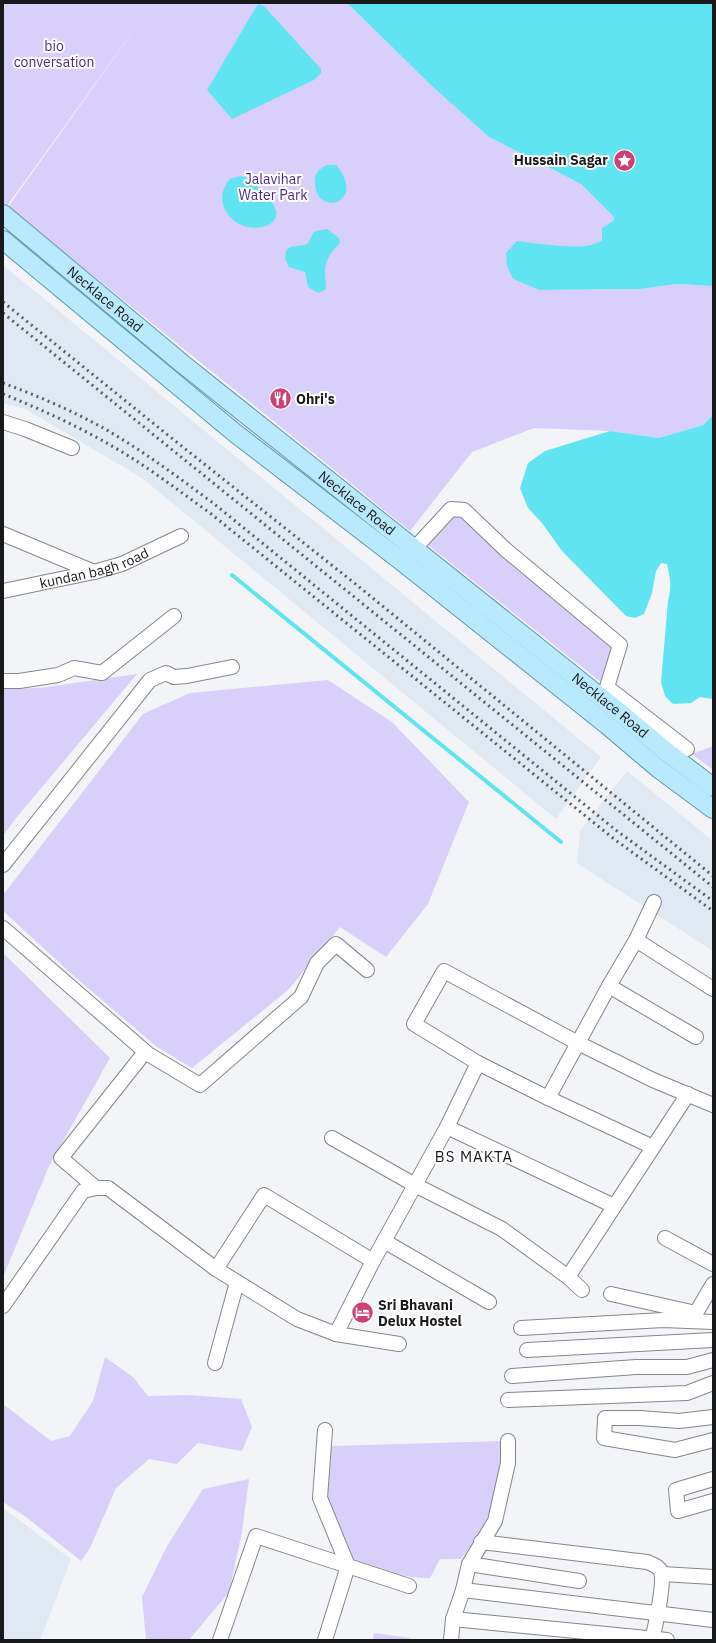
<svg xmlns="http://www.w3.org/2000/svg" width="716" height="1643" viewBox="0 0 716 1643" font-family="'IBM Plex Sans',sans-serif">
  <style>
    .built { fill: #e0e8f1 }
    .green { fill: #d8cffb }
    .water { fill: #61e4f1 }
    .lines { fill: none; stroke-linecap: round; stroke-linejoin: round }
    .stream { stroke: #61e4f1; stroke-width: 4 }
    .minor-casing { stroke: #848689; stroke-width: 16 }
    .major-casing { stroke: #6296ad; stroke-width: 20 }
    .minor { stroke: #fff; stroke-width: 14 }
    .major { stroke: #b9e9fd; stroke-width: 18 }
    .rail { stroke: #5c5e5f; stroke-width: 3; stroke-dasharray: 2 4; stroke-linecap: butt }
    .labels { text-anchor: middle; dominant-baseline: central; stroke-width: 4; stroke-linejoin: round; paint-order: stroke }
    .park-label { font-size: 14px; fill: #4c2b87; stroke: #fff }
    .poi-label { font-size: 14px; font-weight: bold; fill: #18191a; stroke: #fff; text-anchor: start }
    .street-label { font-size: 14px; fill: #18191a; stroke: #fff }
    .neighbourhood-label { font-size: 15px; letter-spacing: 1px; fill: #18191a; stroke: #fff }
  </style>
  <rect width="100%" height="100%" fill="#f2f4f7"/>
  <g class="built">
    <polygon points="3,265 601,757 556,819 142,478 25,409 3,403"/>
    <polygon points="627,771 713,841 713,951 577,863 580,831"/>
    <polygon points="3,1508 71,1559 40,1640 3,1640"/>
  </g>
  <g class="green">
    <polygon points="3,3 347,3 434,88 489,137 581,184 614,217 613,221 602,228 602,240 596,244 577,247 513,279 539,290 640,289 677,284 713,286 713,415 703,425 659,438 610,431 534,428 472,452 410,531 8,207 151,6 7,206 3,202"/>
    <polygon points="455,514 462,516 613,649 602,683 428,545"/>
    <polygon points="137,674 16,818 3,836 3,689 39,688"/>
    <polygon points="328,680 392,722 469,802 428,904 386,957 340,927 288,990 192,1068 157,1047 75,977 3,911 3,895 143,714 190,693"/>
    <polygon points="713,746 713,770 692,754"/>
    <polygon points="3,953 110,1058 49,1166 3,1277"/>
    <polygon points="105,1357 133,1377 148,1396 188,1395 241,1399 252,1427 242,1451 198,1443 177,1464 149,1459 116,1488 90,1548 81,1561 26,1517 3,1502 3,1404 51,1441 70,1436 93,1401"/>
    <path d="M504,1441c-1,12 -1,23 -3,35 -5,30 -21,59 -40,83h-21l-10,19c-28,0 -53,-8 -80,-19l-25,-69 6,-44z"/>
    <polygon points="249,1479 242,1532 229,1592 189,1640 146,1640 142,1597 167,1546 203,1489"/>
    <polygon points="374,1633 410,1638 409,1640 373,1640"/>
  </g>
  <g class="water">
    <path d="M347,3h366v283l-36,-2 -37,5 -101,1 -26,-11 -6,-13 -1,-13 11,-12c21,2 69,12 85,-1v-12l11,-7 1,-4 -33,-33 -92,-47 -55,-49z"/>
    <polygon points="258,4 264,6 321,69 321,73 314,80 232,119 207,90"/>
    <path d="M327,165h9c32,37 -19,53 -21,19 -1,-11 3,-14 12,-19z"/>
    <path d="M241,176c16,3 15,11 24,22 3,3 7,3 9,8 14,23 -37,34 -50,1 -4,-10 -1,-20 6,-28z"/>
    <path d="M327,229l12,9 1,5c-9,9 -16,18 -15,31 0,6 2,10 0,16l-7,3 -10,-6 -3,-15 -16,-5 -4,-8 1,-8 4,-4 15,-2 3,-2 5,-10 3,-2z"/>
    <path d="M713,415v284l-13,-2 -9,6 -18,1 -8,-8 -4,-14 7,-81c4,-14 2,-24 -1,-37l-6,-1 -5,8 -4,22 -8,21 -9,4 -9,-2 -64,-65 -20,-28 -14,-15 -8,-20 8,-25 17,-12 65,-20 49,7 44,-13z"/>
  </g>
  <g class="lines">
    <polyline class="stream" points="232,575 561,842"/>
    <defs>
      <g id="minor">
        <polyline points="3,422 25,429 72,448"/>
        <polyline points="3,534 94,572"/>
        <polyline points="414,549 451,509 464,510 506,550 620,645 607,687 687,749"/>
        <path id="s1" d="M3,591l91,-19 28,-8 59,-28"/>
        <polyline points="3,681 19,681 58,675 74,668 102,673 174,616"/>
        <polyline points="3,865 150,680 166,673 174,677 187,676 232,667"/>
        <polyline points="3,928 148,1054 200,1085 301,997 317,963 336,944 367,970"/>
        <polyline points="636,940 713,989"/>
        <polyline points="609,986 636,940 654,902"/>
        <polyline points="548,1098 609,986 696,1037"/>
        <polyline points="447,1127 614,1206"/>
        <polyline points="332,1138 415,1185 502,1229 568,1277 582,1290"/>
        <polyline points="653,1147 548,1098 478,1063 414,1024 444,971 578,1043 653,1080 713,1105"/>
        <polyline points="96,1188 61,1158 145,1052"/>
        <polyline points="665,1238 713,1264"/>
        <polyline points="384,1241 489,1302"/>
        <polyline points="373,1261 336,1334 399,1344"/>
        <polyline points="568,1277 688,1094"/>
        <polyline points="611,1294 696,1313 713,1284"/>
        <polyline points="3,1306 83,1191 96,1188 108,1188 216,1269"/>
        <polyline points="521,1328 663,1320 713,1322"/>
        <polyline points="336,1334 297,1319 216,1269 264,1195 373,1261 447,1127 478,1063"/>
        <polyline points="527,1350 713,1340"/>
        <polyline points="215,1363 237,1282"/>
        <polyline points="512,1376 636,1367 687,1367 713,1360"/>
        <polyline points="508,1400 687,1393 713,1383"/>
        <polyline points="713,1417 679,1421 640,1418 605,1418 604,1438 675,1450 713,1440"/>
        <polyline points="325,1430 320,1498 348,1566 409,1586"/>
        <polyline points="713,1479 676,1490 678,1511 713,1501"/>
        <path d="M481,1542l166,20c5,2 12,4 14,10 4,10 -6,56 -9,68"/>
        <polyline points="469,1564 579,1581"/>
        <polyline points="662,1574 713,1577"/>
        <polyline points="463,1590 713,1620"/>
        <polyline points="453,1619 667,1640"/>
        <polyline points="220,1640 256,1536 348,1566 325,1640"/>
        <polyline points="451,1640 453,1619 463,1590 469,1564 495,1521 508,1463 508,1441"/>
      </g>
      <g id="major">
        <path id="s2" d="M3,214l181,151 434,346 50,42 45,34"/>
        <polyline points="3,240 235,433 400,560 607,725 659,769 713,809"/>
      </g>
    </defs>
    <use href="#minor" class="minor-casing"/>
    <use href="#major" class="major-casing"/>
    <use href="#minor" class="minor"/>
    <use href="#major" class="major"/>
    <g class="rail">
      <polyline points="3,302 174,440 358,586 713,876"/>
      <polyline points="3,313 713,887"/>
      <path d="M3,383c35,13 70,28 102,46 38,22 73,48 108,74l404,328 96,70"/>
      <path d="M3,394c50,20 100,44 144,74 22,15 42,30 63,45l404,326 99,72"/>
    </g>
  </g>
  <defs>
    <symbol id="sight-disc" viewBox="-11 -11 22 22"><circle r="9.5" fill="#cd4172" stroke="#fff"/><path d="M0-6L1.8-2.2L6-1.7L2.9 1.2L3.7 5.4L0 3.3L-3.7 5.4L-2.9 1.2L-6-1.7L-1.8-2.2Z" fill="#fff"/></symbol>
    <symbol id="restaurant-disc" viewBox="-11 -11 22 22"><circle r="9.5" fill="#cd4172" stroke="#fff"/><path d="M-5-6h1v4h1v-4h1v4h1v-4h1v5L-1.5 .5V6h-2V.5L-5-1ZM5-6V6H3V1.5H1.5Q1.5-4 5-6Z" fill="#fff"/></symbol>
    <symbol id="hotel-disc" viewBox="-11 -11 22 22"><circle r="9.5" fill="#cd4172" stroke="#fff"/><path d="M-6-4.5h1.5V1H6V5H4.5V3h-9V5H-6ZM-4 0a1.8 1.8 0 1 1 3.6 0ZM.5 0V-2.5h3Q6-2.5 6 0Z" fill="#fff"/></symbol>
  </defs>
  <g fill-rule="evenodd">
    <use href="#sight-disc" x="612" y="148" width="25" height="25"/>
    <use href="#restaurant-disc" x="268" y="386" width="25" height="25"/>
    <use href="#hotel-disc" x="350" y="1300" width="25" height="25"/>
  </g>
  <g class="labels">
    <g class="park-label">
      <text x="54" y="46">bio<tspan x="54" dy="16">conversation</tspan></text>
      <text x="273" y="179">Jalavihar<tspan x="273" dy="16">Water Park</tspan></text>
    </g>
    <g class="poi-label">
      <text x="608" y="160" text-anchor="end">Hussain Sagar</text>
      <text x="296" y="399">Ohri's</text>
      <text x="378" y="1305">Sri Bhavani<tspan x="378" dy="16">Delux Hostel</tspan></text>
    </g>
    <g class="street-label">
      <text stroke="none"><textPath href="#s2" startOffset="133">Necklace Road</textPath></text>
      <text stroke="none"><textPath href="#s2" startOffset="457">Necklace Road</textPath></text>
      <text stroke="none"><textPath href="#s1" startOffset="94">kundan bagh road</textPath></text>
      <text stroke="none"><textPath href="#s2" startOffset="781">Necklace Road</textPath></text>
    </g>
    <g class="neighbourhood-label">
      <text x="474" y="1156">BS MAKTA</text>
    </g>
  </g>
  <rect width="716" height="1643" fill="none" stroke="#18191a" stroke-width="8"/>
</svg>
